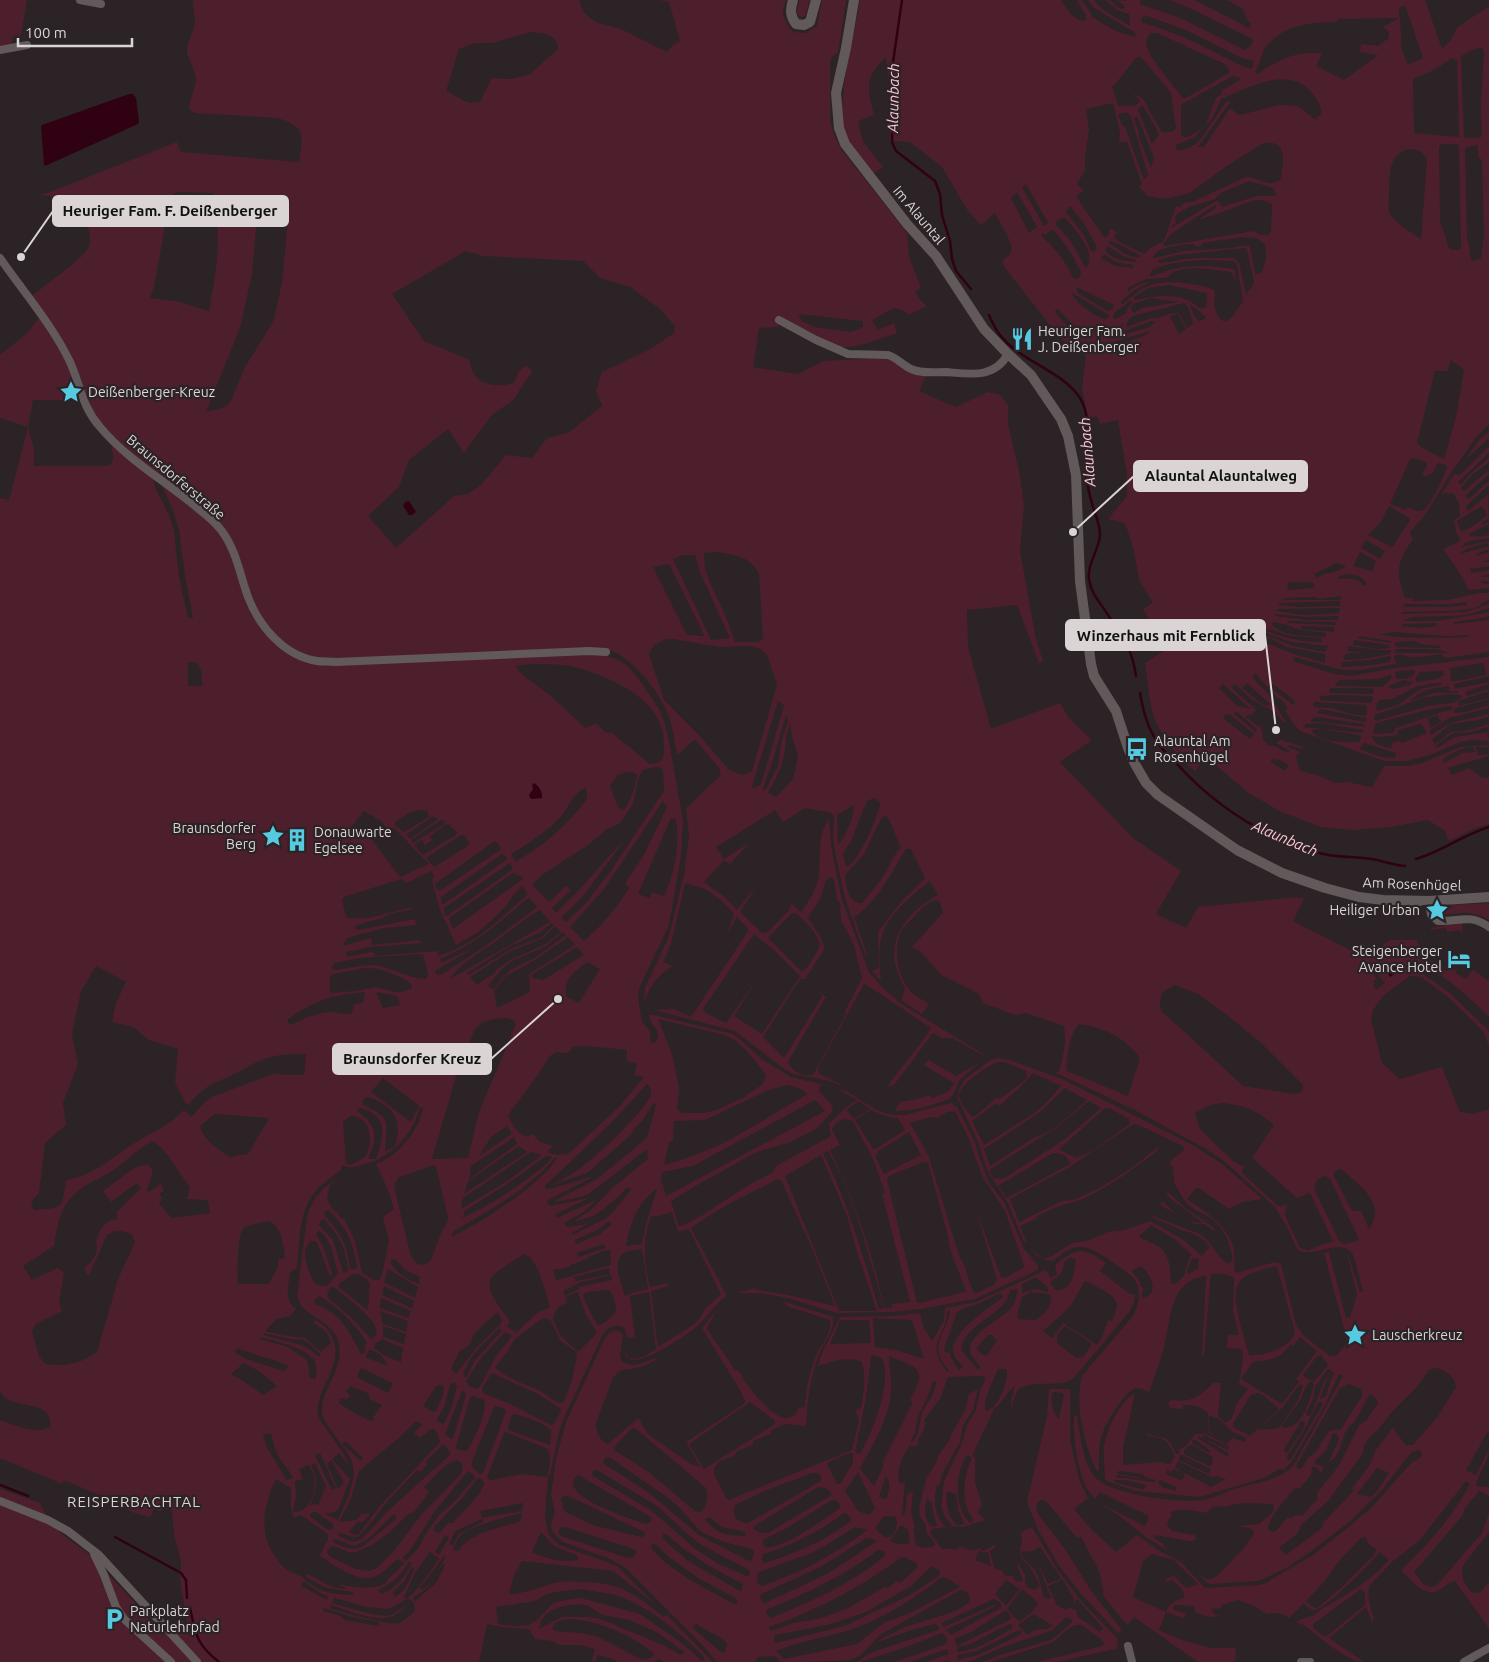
<svg xmlns="http://www.w3.org/2000/svg" width="1489" height="1662" viewBox="0 0 1489 1662" font-family="Ubuntu,sans-serif">
  <style>
    .green { fill: #4d1f2d; fill-rule: evenodd }
    .water { fill: #300113 }
    .lines { fill: none; stroke-linecap: round; stroke-linejoin: round }
    .stream { stroke: #300113; stroke-width: 2.5 }
    .minor { stroke: #62595b; stroke-width: 8 }
    .tertiary { stroke: #62595b; stroke-width: 10 }
    .labels { text-anchor: middle; dominant-baseline: central; stroke-width: 4.5; stroke-linejoin: round; paint-order: stroke }
    .street-label { font-size: 14px; fill: #dad4d5; stroke: #2b2325 }
    .poi-label { font-size: 14px; fill: #dad4d5; stroke: #2b2325; text-anchor: start }
    .water-label { font-size: 15px; font-style: italic; fill: #fec6d4; stroke: #2b2325 }
    .neighbourhood-label { font-size: 15px; letter-spacing: 1px; fill: #dad4d5; stroke: #2b2325 }
    .leader { fill: none; stroke: #dad4d5; stroke-width: 2 }
    .callout-dot { fill: #dad4d5; stroke: #2b2325; stroke-width: 2 }
    .callout { fill: #dad4d5; stroke: #dad4d5; stroke-width: 2 }
    .callout-label { font-size: 15px; text-anchor: middle; font-weight: bold; fill: #111 }
  </style>
  <rect width="100%" height="100%" fill="#2b2325"/>
  <g class="green">
    <polygon points="0,0 27,0 21,35 13,36 12,44 0,47"/>
    <path d="M193,0h386l4,11 7,7 8,5 23,6 46,23 6,-7 7,-4 -11,-39 -11,-2h128c-6,14 -2,21 7,32l13,1 11,-7 5,-26h24l-8,53 -5,3 -3,6v59l4,14 7,14 66,84 2,23 12,32 -6,4 6,9 6,5 -19,9 -3,-4 -11,-3 -22,12 6,10 16,-7 3,10c-16,5 -36,15 -54,14 -14,0 -47,-21 -60,-29l-6,9 -18,1 -6,39 45,7 25,-13 58,-3 11,2 20,13 14,2 -7,16 37,16 32,-15 12,3 8,10v19l11,47 5,34 -4,46 16,89 7,21 -4,2 -22,-58 -50,5 1,37 23,82 69,-26 8,14 24,23 -32,22 73,76 48,33 -25,43 30,14 12,-21 98,-10 8,2 -11,22 71,36 26,-17h27l2,7h5l3,3 3,10 17,11 4,-5 6,5 -1,2 10,6 7,-9 16,11v36c-21,-21 -41,-40 -68,-53l-5,5 34,24 39,38v15l-6,-15 -36,-35 -26,-19 -11,-1 -27,20 -10,14 -2,9 11,44 18,16 42,-12 18,45 13,2 16,-5v324h-2l-21,37 10,5 13,-26c0,13 -11,23 -13,37l13,1v9l-10,-5 -14,17 -2,7 -49,57 9,12 8,3 6,-2 45,-52 7,-20v19l-25,32 -2,7 1,9 8,12 9,1 9,-11v48l-3,-6 -31,-43c-7,1 -11,7 -18,10 -13,6 -27,-12 -36,-21 28,-26 50,-52 69,-86l-4,-3 -46,59 -28,22 -23,24c-2,12 2,24 5,34l-2,2 -6,-15 -37,31 35,24c-17,0 -40,-22 -54,-32 -4,-4 -9,-6 -14,-8 7,-4 11,-4 18,-7 3,-1 6,-5 9,-7 24,-13 48,-28 66,-48l-9,-8c-8,9 -57,61 -67,58 -3,0 -7,-5 -9,-7l-15,15c-8,-5 -13,-6 -22,-4l-13,-8 -16,-6 -17,5v3l-10,1 3,5 6,2 -12,1 -13,-5v-6l-21,-1 -1,5 13,3 -3,5 -17,-6 -7,18 20,9 31,9h26l-1,14h-37l-64,-45 -7,8 -23,-28 -3,-19 -2,-7 -18,-34h-5l-30,-36 -5,-1 -3,2 -2,5 2,7 29,38 25,40 30,38 -4,3 -35,-37 -23,-29 -22,-37 -11,-28 20,-86 2,-27h21v50l9,41 9,18 -14,11 18,21 24,22 21,-17 21,15 23,12 24,26 54,-3 7,-2 23,-14 24,-14 37,-29 21,-18 40,-45 10,-6 1,-3 -3,-4 -8,3 -5,6 -24,31 -34,33 -38,29 -22,15 -29,14 -49,3 -4,-2 -9,-10c7,6 10,10 19,5l28,-29 10,-15 -2,-4 -14,-3 21,-2 14,-12 1,-6 -2,-2 -25,-1 -13,1 -5,2 -16,1 -7,6c-11,-2 -26,-7 -36,0l2,4 -3,2 -2,6 5,6 23,4 1,4 -3,2h-4l-34,-6 -1,3 8,5 5,7 -20,-12 -26,-21 -20,-13 44,22 4,-10 -49,-24 -5,7c-17,-16 -22,-60 -21,-83h3c3,18 6,48 18,61 16,18 83,26 106,23 12,-1 22,-7 33,-11 21,-7 47,-7 61,-26l48,-87 -4,-2 -15,33 -32,54 -8,9 -5,-1 -15,9 -64,19 -64,-6 -29,-10 -2,-2c0,-11 -2,-21 -1,-32 2,-16 16,-47 31,-54l-12,55v17l37,-3 8,2 3,-1 4,-7c-7,-16 -10,-18 -27,-20l-2,-3c18,7 21,0 30,21h4l-1,-4c10,-5 8,-8 15,-14 10,-8 24,6 34,9v-2l-19,-10 -1,-19c-6,-8 -15,-9 -25,-9v4l-13,-1 -2,-6 4,-2c18,3 29,-4 41,-17h8l-3,33 7,7 6,-3 6,-17 11,-14 -9,-5 4,-24 -1,-11 -15,-1 1,-13h11l-6,-24 1,-33 -10,-4h-13l-7,81h-2l4,-79c-39,5 -34,46 -43,75 -4,14 -9,28 -14,41 -5,-2 -10,-5 -15,-3 -11,5 -29,35 -32,46 -4,11 -3,24 -3,36h-2c-12,-23 -23,-69 -15,-95 13,-16 27,-31 40,-47 4,-5 9,-10 12,-15 4,-9 7,-21 3,-30 -3,-8 -12,-13 -19,-18 -11,-7 -24,-19 -37,-19 -27,0 -21,28 -50,4l7,3 5,5 9,-3 15,-10 9,-4 11,-1 21,-9 16,-2 26,-9 32,18 20,17 8,-9c-10,-13 -17,-13 -31,-18 -9,-4 -18,-8 -27,-12l1,-1 47,18c12,8 16,22 28,30l5,-4c-3,-17 -9,-34 -24,-43 -7,-4 -14,-6 -20,-12 -8,-6 -9,-15 -15,-22l-1,-15 -4,-6 15,-12 -1,-4 -47,-22 -4,1 -64,43 -58,31 9,23 43,-21 11,-1 25,-11 35,-22 25,-20 -1,4c-23,18 -46,34 -72,47 -8,3 -15,5 -22,7 -9,2 -18,8 -26,11l-1,3 -16,7 6,15 -2,1 -17,-41 -19,-29 -10,-30 -20,-43 1,-10 6,-10 26,-19 6,-2 9,1 56,20 129,65 30,19 41,36 -19,3 -14,7 -30,-21 -4,1 -8,10c20,14 41,26 47,51 2,8 -2,16 2,23l39,-11 6,2 15,61 8,11 26,20h6l11,-13 -2,-11 -21,-79 5,-1 17,66 4,-1 7,-23 -9,-36 -3,-5 4,5 11,34 3,-1c-3,-9 -7,-31 -11,-38 -12,-16 -42,7 -55,-4l-10,-22 -12,-20 -52,-47 -17,-11 -71,-39 -79,-37 3,-2c4,-15 8,-29 5,-45l-38,-13 -11,2 -32,-12 -4,-9 -38,-19 -21,-24 -8,-4 31,-34 -3,-11 -3,-2c-10,1 -16,9 -22,16 -5,5 -12,11 -15,18 -7,18 -2,45 12,59 5,4 11,7 17,11l-7,10 -21,-14 4,-11c-3,-7 -7,-14 -9,-22 -9,-32 17,-59 42,-72l-8,-14c-17,13 -45,36 -49,58 -3,13 -1,29 0,42l-9,-10 7,-3 -1,-36 22,-29 25,-25 -14,-29h-5c-14,22 -29,54 -52,68l12,34 1,8 -22,-60 -10,-47 -2,-15 1,-20 -2,-4 -27,-5 -22,14 -8,-12 -59,37 8,12 25,-16 -19,21 -6,-4 -20,22 21,15 12,13 21,-26 -18,28 22,21 6,-1 22,-23 1,-6 10,9c9,-12 17,-25 18,-39 2,-19 -2,-38 10,-54l3,33 10,48 27,72 14,16 17,15 83,51 1,2 -32,-18h-10l-9,-5 -39,52 -7,2c14,-20 31,-38 44,-59l-49,-33 -18,-11 -46,84 1,6 28,13 -22,-7 -31,-6 -10,-5 -49,-38 -81,-21 20,-1 17,8 58,-87 -12,-13 -10,17 7,-20 -13,-14 -16,-11 -20,-6 -14,61 -8,18 10,4c-15,9 -22,19 -29,35l1,-13 24,-52 15,-61 5,-39 -3,-28 35,-33 -2,-7 -24,-29 -18,16c-2,-12 -4,-24 -7,-35 -6,-21 -29,-51 -47,-63 -5,-4 -11,-6 -17,-8l-1,6 14,5 10,7 10,12 20,30 5,12 5,20 14,80 -2,35 -12,69 -29,61 -2,10 3,20 2,7 7,8 1,12 5,-1c6,-11 -3,-15 -7,-24l1,-3h4l79,19 8,6 19,18 31,19 46,11 11,4 25,16 12,5 9,2h11l46,-12 6,4 18,36 6,19 8,21 15,19 20,47 14,16v5l-63,29 -54,10 -29,3 -55,1 -49,-15 -28,-5h-23l18,-5 2,2 31,5 47,11 -24,-60 -30,-66 -3,-1c-30,15 -60,29 -87,49l36,68c-14,9 -20,23 -33,33 -9,7 -72,51 -69,20l3,9c10,3 19,-3 28,-9l-7,-57 -19,4 5,41 -7,1 -4,-10c-8,-5 -16,-1 -21,6l-40,86 -5,16 -8,40h-2l-3,42 3,14 5,8 7,5 10,4 37,13 10,4 38,38 -42,-33 -91,-10 -8,14 -5,19c17,0 30,-7 45,-11 9,-2 18,-2 27,-1 39,0 54,12 83,35l3,-2 46,47h-49l-5,-3 -5,3h-36l-7,-4 -14,-3 -2,7h-3l3,-13 -14,-4h-21l-8,-4 -17,-2 -6,-10 -27,-2 -15,-3 -8,38h-479v-173l40,14 7,14 16,18 28,21 73,78 24,-6 -8,-48 1,-18 -7,-27 -2,-25 -6,-2 -6,3 -6,-2 -4,8c-11,-2 -24,-6 -32,-14l-54,-23 -2,4 -62,-26v-38c14,5 36,15 50,7 5,-23 -29,-21 -42,-27 -4,-2 -6,-5 -8,-9v-893l9,2 19,-73 -28,-9v-63l27,-22 12,-15 15,22 14,24 12,36h-47l-5,27 6,22v17h73l4,-2c3,-5 3,-10 0,-15l3,-5 39,34 3,11 13,26 5,16 5,46 9,41h5l-8,-42 -6,-46 -5,-17 -12,-27 1,-1 66,53 -126,-111 -13,-18 -17,-47 -42,-65c12,-11 53,-38 58,-51 3,-9 -1,-21 -6,-29 -9,-16 -26,-20 -43,-22l10,-3 127,-50 4,10 118,10c4,-26 7,-35 -21,-44l-83,-5 -5,-3 -1,-4 7,-25 -1,-7 -8,-21v-6l8,-23zM530,32c12,1 28,2 28,17l-28,25 -19,5 -19,-1 -12,24 -11,1 -23,-12 13,-42 16,-6h18zM177,192l36,1c9,45 4,74 -4,118l-33,-10 -26,-3 4,-11 11,-61 -2,-8 1,-8 6,-14zM259,195l27,2 4,2 -8,83 -8,38 -29,47 -15,36 -7,5 -17,4 34,-84 12,-54zM466,251l17,5 100,5 17,17 30,9 30,22 15,17 -1,7 -22,15 -50,24 -6,19 6,15 -34,27 -21,5 -15,20 -26,-3 -25,30 -13,9 -14,2 -58,52 -28,-32 31,-29 10,-27 39,-31 16,24 27,-37 22,-16 19,-28 -2,-4 -4,-2c-8,3 -8,9 -12,17 -20,6 -43,1 -44,-23l-46,-19 -32,-47zM798,314l65,7v6l-12,5 -37,-5 -12,-6zM718,552c19,4 32,4 41,22l4,64 -5,4h-23l-9,-25 -17,-37 -4,-12 -1,-15zM683,555h12l4,15 31,68 -19,2 -38,-81zM669,564l35,71v1l-17,-1 -34,-68zM666,639h7l46,8 32,-1 9,3 7,6 10,30 -25,86 -5,3 -6,1 -12,-5 -30,-35 -35,-35 -15,-46 5,-9zM188,662h8l6,10v14h-14zM531,664c13,0 26,0 39,2 29,6 76,26 89,55 5,10 6,26 4,38l-6,4 -7,1 -38,-31 -7,-1 -9,-9 -11,5 -35,-33 -26,-19 -9,-10zM778,701l6,4 -23,80 -7,3 -2,-2zM786,715l2,5 -7,23 -3,23 -12,23 -4,2 11,-31zM790,724l2,12 6,20 -2,11 -3,12 -17,18 -8,-4c6,-12 14,-24 16,-38 2,-10 2,-22 6,-31zM655,767h5l3,3 1,21 -54,81 -25,32 -19,18 -5,-4 23,-23 39,-53h-1l-42,47 -24,24 -4,-5 19,-18 -5,-4 -17,16 -16,-16 1,-4 11,-9 43,-28 19,-16 13,-6 13,-19 5,-25 5,-9zM627,772h6l4,3c-2,13 -5,23 -13,35l-6,-3 -8,-21 8,-11zM586,787l1,12c-21,27 -42,46 -72,63l-4,-8c16,-10 34,-21 48,-35 11,-12 12,-24 27,-32zM874,798l6,4v4c-8,22 -15,43 -31,60h-3l-3,-12 8,-13 16,-40zM663,801l4,6 -22,46 -20,31 4,4c-12,20 -27,37 -45,53l-14,-14 34,-38zM854,805c1,10 -9,33 -16,40l-1,-30zM419,810l8,1 2,6 -25,15 -8,-6 -1,-4 16,-10zM364,811l17,10 5,7 9,1 34,35 -29,13 -28,-37 -21,-13zM433,816l4,2v2l-27,19 -4,-4zM887,816l2,3 12,29c-8,6 -11,19 -17,27 -7,10 -14,19 -22,28 -14,1 -16,-17 -17,-28l19,-21 18,-37zM671,818l5,1c4,27 -1,52 -12,77l-12,-4 -2,6 -12,-4zM441,820l4,1 -1,3 -31,19 -2,-3zM446,824l3,1 8,7 -1,3 -33,20 -9,-10 8,-5 3,5 7,-5 -2,-4zM461,835h3l5,8v2l-35,22 -8,-9zM495,841l2,1 4,6 -1,2 -59,40h-3l-3,-4 1,-3zM502,854l5,4 -1,2 -62,44h-2l-1,-7zM510,863l3,6 -66,47 -2,-1 -1,-7zM432,871l2,6 -2,3 8,30 16,35 22,-13 13,-11 16,-16 4,-7 11,-12 6,8c-29,26 -51,49 -89,62l-2,-5 -62,5 -1,-3 -3,-1 -24,5 -1,-5 25,-5 50,-4 -1,-3 -48,5 -1,-7 -28,8 4,-8 37,-10 32,-3 -1,-6 -58,11 -2,-2 1,-3 27,-7 6,-4 24,-5 -1,-2 -43,11h-21l-2,-2 -4,-16 2,-3 57,-18 5,4zM513,873l9,4 1,2 -69,49 -2,-1 -3,-9zM831,877l3,3 3,20 3,3 1,17 13,25 8,33 -17,33 1,3 -33,61c-10,2 -22,-4 -25,-13l37,-64h2l-6,-5 1,4 -38,61 -21,-21 37,-58h5l20,-31 -5,-12 -12,-18 13,-20 4,-16 2,-3zM529,897l8,10 -54,41 -41,26 -5,1 -2,-4 40,-24 -34,16 -1,-4c36,-15 60,-37 89,-62zM540,910l10,12 -100,57c10,-16 27,-24 42,-35 16,-12 31,-24 48,-34zM792,913h4c7,7 25,22 23,33 0,4 -5,10 -7,14 -3,5 -6,10 -11,11l-33,-33zM552,923l2,2 -12,12 -33,13 -40,25 -2,-2 41,-26 31,-14zM555,926l6,6 -15,12 -36,16 -15,11 1,1 -19,13 -7,-8 39,-25 34,-14zM563,932l3,3 -30,22 -26,13 -17,19 -5,-3 13,-16 9,-8 36,-16zM754,934l21,17 25,25 -38,58 -28,-18 27,-43 -35,50 -22,-11 -1,-3zM568,937l7,8 -46,29 1,18 -33,16 -3,-18 12,-14 29,-16zM577,947l7,8 -41,25 -10,-2 -2,-3zM423,954l5,20 -2,5c-16,0 -30,-9 -46,-13 -13,-3 -30,2 -43,4h-4l-1,-2 2,-5 26,-5zM587,962l13,7 -21,34 -12,-6c-6,-16 9,-26 20,-35zM96,966l30,16 -10,21 -4,19 21,5 16,13 29,9 -3,34 11,21h3c18,-21 26,-20 49,-32 9,-4 19,-11 29,-14 12,-4 26,-4 39,-4l-2,21c-8,-1 -24,1 -29,-2l-63,24 -7,5 -14,15 -7,-7c-15,16 -30,21 -48,32 -23,14 -42,34 -70,38 -5,31 -1,27 -32,30l-3,-8 8,-9 6,-50 21,-18 -3,-22 15,-39 -6,-29 9,-44zM365,968c17,0 31,6 45,15l2,3 -1,3 -9,3h-7l-20,-5 -19,4 -26,2v-17l3,-2zM1375,971l10,12 -9,7 -3,-4 2,-3 -1,-2 3,-2 -5,-6zM1175,985l23,9 33,24 30,25 42,42 -1,7 -7,2 -52,-8 -58,-54 -24,-21c-2,-15 -1,-19 14,-26zM365,992l-2,11 -9,1 -2,9c-9,2 -11,0 -20,-1 -14,0 -29,7 -42,13l-3,-5c30,-21 42,-24 78,-28zM376,992l21,4 3,9 -17,3zM507,1018l6,2 3,4 -37,88 -11,46 -36,1 25,-86 18,-44 8,-7 11,-3zM658,1019l67,16c18,8 29,24 41,40l-3,9 -19,13 -25,12 -14,4h-23l-5,-4 2,-20 -3,-17 -4,-18zM1079,1024c24,3 47,14 61,34l-12,38 -61,-25 -1,-3c2,-15 3,-32 13,-44zM577,1046h11l39,4v11l10,3 -3,11 10,2 -24,29 -52,48 -11,1 -10,-3 6,-6 -13,-4 -7,-8 -5,3c-10,-2 -17,-14 -20,-22l32,-43 10,-16 6,-4 12,1 5,-6zM998,1062h7l21,9 1,7 -7,6 -19,14 -6,1 -21,18 -3,-1c-5,-6 -11,-13 -12,-21 0,-10 30,-30 39,-33zM1033,1073l28,13 -16,18 -12,10 -49,31 -12,-24 23,-17 5,1c12,-10 23,-20 33,-32zM383,1078l36,28 -8,16 -40,-30zM647,1084c3,3 4,6 4,10 -3,14 -56,64 -69,73 -9,7 -20,12 -30,18l35,-12 45,-39 1,-4 9,-9 12,-18 2,1 -9,34 -50,41 -43,22 2,1 28,-6 6,-3 57,-44 1,10 -37,30 -19,20 -18,12c23,-2 37,-18 53,-33h3l1,2 -19,23 -7,6 -33,16v-2l23,-13 -8,4 -20,3 -3,-4 21,-12 11,-11 -39,18 -1,-4 33,-16 -38,8 -4,-3 1,-3 43,-22v-1l-38,11 -7,1 -1,-3 67,-64zM824,1084l14,5 19,11 -12,8 -16,16 2,12 -55,30 -4,7 -25,13 -49,32 -19,9 -8,-26 33,-20 53,-29 31,-9 28,-14 17,-18 -2,-7 -12,-13 1,-5zM788,1085l13,4 6,5c-34,20 -72,46 -109,60 -11,4 -23,8 -34,11l5,-23 4,-1 1,-20 31,-1 63,-30zM1065,1088l22,12c-12,11 -37,35 -52,37l-45,29 -6,-17 56,-37zM366,1097c5,0 10,3 15,6 19,10 19,24 14,44l-10,4c1,-28 8,-33 -22,-46l-1,-5zM815,1100l10,11 -159,85 -5,-17 1,-7 31,-6zM859,1101l11,8 -16,10 -8,-9zM1089,1101l12,7 -36,31 -57,37 -6,3 -9,-1 -4,-8 67,-42zM1223,1103c22,3 34,7 51,22l-22,33 45,40 13,-5 23,48 -25,9 -8,-2 -16,-35 4,-8 -10,1 -36,-33v-3l4,-5 -4,1 -9,-5 -33,-32 -5,-16 15,-8zM420,1107l3,2c-5,23 -25,47 -47,55l12,26 6,19 -11,8 6,24 -7,34 -3,5h-5l-12,-7 -7,-32 -11,-23 -3,1 -5,-8 -2,1 -7,-13 3,-14 9,-9 -16,13 -7,8 -6,11 -3,9 -10,79c4,20 30,22 39,40 14,31 -16,49 -14,77 1,7 7,14 11,20 6,9 15,18 19,29 6,19 -7,41 -14,58l-13,-6 1,-1c6,0 9,0 13,-5l11,-29 -18,-20 7,-6 10,12 -6,-12 -25,-36c-4,-28 26,-49 15,-78 -4,-9 -10,-15 -18,-19l-2,3c9,4 16,10 18,20l-10,9 -16,-14 -24,-3 -16,-4 12,-12 13,-3 6,-7c-13,-9 -7,-24 -6,-37l7,-4c3,-25 1,-55 17,-75 8,-10 18,-16 27,-23v-3l3,-2c6,5 12,1 18,0 30,-8 50,-29 58,-58zM360,1108c29,7 24,28 16,51h-8c10,-22 10,-33 -11,-48zM1105,1108l6,1 18,10 1,5 -38,27 -16,7 -17,-9zM870,1110l19,7 9,1 7,12 -31,20 -19,-30zM955,1111l14,28 13,37 23,35 19,54 -1,3 -18,10 -4,-1 -26,-70 22,72 -3,6 -18,8 -3,-1 -10,-30 -4,-6 -30,-99 -19,-34 20,-6 8,1 9,-6zM215,1114l54,4 -21,36 -18,3c-11,-7 -27,-17 -30,-31zM351,1116c21,1 22,26 15,40l-11,7 -7,2 -2,-2 -3,-41 4,-4zM844,1119l9,2 21,40 11,32 -3,1 28,108 -18,2v4h-8c-11,-55 -30,-108 -54,-158l10,-5 -8,-16 4,-6zM507,1126l5,8 -33,22 12,-19zM909,1132l12,23 -37,19 -9,-18 3,-2 -1,-2zM514,1137l3,7 -48,35 2,-13zM152,1141c12,4 29,35 38,46l-3,12 21,1 2,13 -38,5 -13,-14 3,-6 -3,-4 5,-3 -3,-7 -12,8 -2,-2 6,-19 -5,-7 -14,4 -31,23 8,11 26,-19 4,5 -24,24v7c-15,3 -15,8 -21,21 3,12 -2,21 -12,28l2,5 3,2 18,-40 7,-4h8l9,3 4,8 -17,37 -21,73c-18,12 -30,15 -52,12l-6,-8 -7,-25 4,-7 26,-13 -3,-8 5,-31 -7,-4 -25,12 -9,-14 31,-20c4,-28 8,-46 34,-62 7,-4 16,-8 24,-13 14,-9 25,-22 40,-30zM519,1146l8,6 -63,42 4,-13zM828,1151c19,32 31,69 41,105 5,17 11,35 14,53h-4c-16,-53 -31,-106 -56,-156zM531,1152l11,3 -33,25 -48,29 2,-11zM1053,1153c8,0 15,2 17,11l-63,34 -9,-12zM821,1155l26,61 11,39 19,56h-38l-54,-135zM546,1156l6,1c-8,14 -75,57 -91,61l4,-3 -2,-3 47,-30zM554,1158h3c-15,26 -78,66 -106,79l3,-6c34,-20 76,-42 100,-73zM923,1162l5,1 19,69 3,17 16,42 -1,1 -46,11h-2l-30,-123 2,-4zM433,1165l3,2 12,50 -1,6 -7,12 -9,25c-11,10 -16,3 -21,-7l-16,-67 4,-8zM1341,1169c18,16 46,34 28,60l-8,-18h-9l-19,-37 3,-4zM1326,1176l4,3 29,60 -2,2 -13,3 -5,-3 -25,-53c1,-7 5,-11 12,-12zM657,1189l-11,35 -4,20 -16,2c3,-20 12,-46 31,-57zM327,1210h2c19,21 23,29 28,57l-1,2h-5l-1,-2c-4,-24 -9,-33 -25,-51l-1,-3zM672,1212l6,20 11,-3 32,65 -16,15 -5,9 -7,7 -35,22 -2,-12 -5,-44 18,-5 -1,-3 -18,4c-6,-25 -8,-46 1,-71h7zM324,1219c16,19 21,26 24,51l-3,3 -2,-1 -10,-32 -14,-15 2,-5zM268,1221c13,4 16,25 17,37l-6,1 -2,10 -8,15h-31c-1,-9 -1,-52 6,-56 7,-4 17,-5 24,-7zM609,1221l3,3 -12,10 -24,10 -1,-4 22,-10zM1151,1225l25,15 15,14 -7,22 -8,7 -5,1c-1,-13 0,-29 -12,-37 -6,-4 -14,-6 -20,-11zM318,1231h2l7,8 4,8 7,26c-4,4 -6,10 -11,12 -16,7 -21,-22 -22,-32 0,-5 3,-8 5,-12h6c6,9 9,27 15,36l1,-4 -9,-27 -7,-11zM604,1244l1,4 -27,9 -1,-4zM642,1249l6,40 -16,4 -7,3c-3,-12 -13,-32 -3,-42 4,-4 14,-4 20,-5zM610,1250l1,15 -38,10v1l-17,4 -3,-10 17,-3v-2c14,-3 26,-14 40,-15zM524,1254c14,4 22,40 26,53l-13,6 -21,20 -9,-7 3,-4c-29,-41 -30,-41 14,-68zM1194,1258l5,1 -1,9 -9,6 -2,-2 4,-12zM395,1259l10,11 15,7 -1,7c-12,-5 -22,-10 -29,-22l1,-2zM1141,1266c10,8 20,29 1,32v-7l2,-2 -4,-4 1,-2 -9,-12zM1277,1266l18,66c-5,16 -31,25 -46,23 -4,-17 -21,-60 -9,-74 6,-8 27,-13 37,-15zM609,1268l1,6 -34,7 -2,-4zM388,1269l30,18 -3,11 -31,-16zM353,1274c7,0 14,3 17,10l-2,24 -1,2 -28,-23 -1,-2zM611,1275l1,5 -33,7v2l-14,7 -2,-5 14,-7v-1zM384,1286l30,15 -2,7 -30,-13zM331,1287h3c8,8 59,41 37,52l-18,-20 -24,-20 -2,-7zM606,1290h4c9,19 9,23 -9,35h-3l-5,-7 -10,-22v-2l6,-2zM578,1292l8,23 11,18 -19,19 -17,-16 -8,-16c1,-9 5,-15 14,-17l-2,-6zM320,1296c20,13 34,27 47,46l-2,5v5l-4,2c-13,-24 -19,-40 -46,-50l-1,-4zM381,1298l30,13 -2,7 -29,-10zM380,1311l28,10 -2,11 -23,-8zM496,1313h2l4,8 -2,4 -22,21 -22,28 -5,-5 8,-17 10,-7 6,-12zM545,1318l6,3 9,19 16,12 1,3 -6,29 -8,19c-8,1 -14,-7 -21,-11 -18,-10 -31,-10 -47,-25l12,-15 7,-12 27,-21zM383,1326l23,8 -2,10 -21,-7zM500,1328l2,3 -27,29 -8,17h-4c3,-18 23,-37 37,-49zM505,1332l6,3v2l-15,19 -17,32 -4,1 -7,-4 -2,-4 15,-23zM264,1333l27,6 13,1 6,4 10,10 -1,3 -10,-8 -8,-4 -38,-10zM260,1337c15,4 48,11 55,25 2,5 1,11 1,17l-6,-1 -3,-18 -19,-13 -29,-8zM1300,1337l17,14 -21,28 3,3 -17,22 -41,-25 12,-17c20,-3 25,-1 38,-18l2,2zM382,1339l21,9 -2,14 -16,-6 -11,-8 1,-4zM238,1348c16,8 35,10 51,18l-5,5 -38,-12 -12,-7zM369,1350c9,0 15,8 19,16l-21,-8 -1,-3zM1321,1355l7,10 -14,17 -4,-3h-3l-4,-4 14,-19zM244,1363l15,8 18,15 -14,9 -21,-15 -11,-6zM361,1368l32,15 -5,10 -31,-16zM1434,1368c10,0 21,9 22,19l-18,29 -25,29h-7l-8,-10 -5,-8 -17,23 -7,16 -16,21v5l-30,31 -1,5 -36,27 -7,-7 19,-15 3,-8 27,-24 34,-46 3,-11 5,-7 7,-6 14,-18 25,-25 13,-18zM1328,1369h2l1,2 -7,10 -13,34 -3,1 -2,-3 7,-14 2,-12zM1331,1372h2l1,2 -3,5 -5,17 -6,3 8,-23zM492,1373l46,21 22,14 1,3 -7,13 -3,1 -43,-22 -25,-10 -1,-5zM1311,1381l3,4c-5,15 -10,43 -31,43l-1,-3c5,-8 12,-15 17,-23 4,-7 5,-15 12,-21zM452,1383h3l2,3 -6,23 -7,15 -8,-3 8,-14 6,-22zM1300,1384l3,2 -5,14 -19,28 -19,2 -1,-2 23,-20zM1349,1384l13,5v7l-21,33 -12,2 -14,22 -6,4 -8,12h-3l-2,-3 44,-78zM440,1385l3,1 1,7 -8,18 -3,1 -10,-6 13,-20zM350,1386l19,8 1,5 12,6 -8,11v4l-3,1 -17,-8 -15,-10 1,-4 3,-1 4,2 3,-5 -4,-3zM462,1391l3,1 1,3 -13,44h-2l-6,-5zM1055,1392l8,1 1,1 -5,25c-6,-8 -9,-15 -7,-26zM1258,1393l5,2 15,13v2l-28,26 -17,-9v-3l17,-28 3,-2zM1370,1394l5,4 3,5 -12,18 -7,4 -21,42 -21,26 1,7c-11,4 -10,19 -23,15l-4,3h-4l-11,13 -4,1 -4,-3c-1,-9 19,-32 26,-40l6,-1 11,-13 1,-8h4l3,2 1,5 4,-7 -9,-3v-3l11,-11 7,-17h3l3,6 -10,23c2,-2 5,-3 7,-6 7,-9 6,-27 18,-33zM473,1396l11,4c4,11 -10,39 -16,50l-3,1 -8,-2 -1,-3 14,-48zM1318,1402h4l1,2 -32,55 -3,1 -1,-3 17,-27zM497,1406l8,3 1,3 -23,61 -3,1 -7,-6 -2,-4 23,-57zM515,1414c12,4 26,7 36,16l-1,15 -42,-15v-3l4,-12zM1209,1415l8,3 16,14 14,6 -2,4 -13,-4 -3,4c-19,-6 -20,-8 -20,-27zM416,1421l6,3 -8,9 6,5 10,-8 4,-1 4,6 2,7 -60,64 -22,29h-3l-6,-3 9,-11 4,2 8,-9 -2,-1 -6,1 -6,6 -15,2 -1,-2 11,-22 8,-27 41,-34zM1301,1421h3l1,2 -2,6 -15,23 -2,1 -2,-3zM506,1432l42,17 2,9 -2,18 -3,1 -23,-3 -30,6 -4,-1 -1,-2 17,-44zM271,1433c2,8 3,16 8,24 4,8 11,13 14,21l-7,2c-8,-18 -18,-25 -23,-45zM1204,1435l25,12 -1,3 -25,-12v-2zM1199,1436l30,17 -1,4 -31,-19zM1194,1439l16,11 -1,3 -16,-9 -1,-3zM345,1441l18,17 -2,3 -19,-17zM442,1445h3l6,9 -62,56 -27,29 -9,3 -15,-6v-2l2,-1 12,4h6l16,-18 11,-15 32,-34 3,2 8,-8 -2,-3zM1192,1445l21,12 -1,8 -3,1 -25,-12v-3l4,-5zM320,1453l16,35 -4,2 -17,-35zM1180,1455h2l29,14 -2,5 -30,-14zM331,1460l13,22 -6,7 -11,-25zM457,1460c6,3 7,8 4,14l-40,41 -27,36 -17,17 -8,3 -14,-2 -26,-13 -2,-4 2,-4 4,-2 16,6h7l16,-7 18,-13 17,-17 8,-4 14,-19 -5,-5c9,-9 20,-24 33,-27zM1178,1461l36,17 1,-2 11,3 -15,8 -36,-19zM315,1463l11,23 -8,19 -5,-1 -3,2c5,-17 10,-23 1,-41zM309,1465c1,3 4,7 5,11 3,14 -4,37 -20,36l-1,-1 3,-15 -1,-15 8,-2 -4,-10zM1377,1468l12,5 -11,17 -7,7 -14,-3zM1173,1469l10,4 2,3 -4,4 -15,-6 1,-4 4,2zM468,1471l6,4 1,3 -21,24 -15,13 -14,20 -7,14 -12,12 -4,-4 7,-5 26,-41zM1120,1471l22,3 5,4 9,2 -2,2 -38,-5 1,-2 24,4 1,-1 -24,-4 -1,-2zM480,1478l3,3 1,3 -4,9 -27,30h-5l-8,10 -5,-1 -1,-2 1,-4 28,-29 14,-18zM276,1479l15,9v20l3,11 1,-2 6,-2 27,19v6l-2,2 -6,14c15,9 41,30 58,19 7,-4 13,-10 19,-16l8,4 -17,16 -1,3c-14,10 -35,4 -50,2l9,4 -1,1 -13,-2 -24,-13 -2,3 21,11 26,4v3c-24,-1 -29,-2 -49,-15l1,-2c-6,-3 -13,-5 -18,-8 -4,-2 -7,-7 -10,-11 -20,-24 -13,-55 -1,-80zM1114,1480h11l21,5 -2,5 -30,-8zM1160,1480l16,7v4l-14,-4 -4,-4zM523,1503l-1,8 -40,7 -2,-7zM313,1512h3l17,12v5l-5,1 -17,-13 -1,-2zM522,1513l-1,8c-22,7 -50,11 -63,30l-5,-1c2,-5 4,-11 8,-15 10,-9 47,-19 61,-22zM394,1514l2,3v2l-34,28c-10,4 -18,0 -28,-4l-1,-3 2,-1 16,6h6l12,-7zM482,1519l1,3 -24,12 -6,11 -4,-1 6,-13zM541,1532l13,14 24,10v4c-17,3 -30,-1 -46,-8zM445,1535l4,3 -10,17 -4,-3zM1366,1537c2,7 4,10 11,12l-3,6 -32,32 -25,21h-3l-8,-7 19,-20 13,-19 23,-24zM430,1552l9,6c-7,11 -22,35 -33,41l-2,-2 11,-24zM1152,1554l22,6 24,24 -12,4 -12,-12 -9,3 1,3 6,-2 9,8 4,9c-8,3 -16,6 -19,15l-33,-15 10,-36zM444,1556h2c-7,13 -12,26 -24,34l-2,-2zM409,1562l3,1c-8,14 -15,25 -31,31l-3,-4c14,-6 23,-15 31,-28zM443,1564l2,1 -9,18 -21,18 -2,-3 15,-11zM412,1566l2,3c-5,12 -7,20 -19,28l-2,-5 11,-10zM303,1581l19,13 6,2 -1,4 -26,-14zM579,1589c14,3 29,3 42,8 30,11 62,38 84,61l-3,3 -20,-18 -42,-29 -59,-16 -21,3 -8,3 -16,17 -7,4 -14,1 -17,-2 -2,-17 39,-6 10,-6 10,-3zM1361,1589l4,4v12l-38,31h-4l-10,-8v-4zM334,1598l33,9 21,2 20,-10 3,1 3,3 1,8c-5,4 -10,10 -16,12 -7,3 -60,-11 -69,-15l1,-3c16,5 43,17 59,12 7,-2 12,-7 17,-12l-16,10 -5,1 -15,-2 -39,-11zM578,1604l11,2 13,9 28,5 28,13 26,19 -3,3 -18,-10 -65,-27 -12,-1h-24l-23,12c3,-20 21,-23 39,-25zM324,1608l28,9 27,5v4l-35,-6 -3,-4 -18,-5zM569,1619c31,2 59,15 84,33l1,4 -8,4 -5,-1 -45,-23 -15,-3 -26,-2 -3,-2c2,-8 10,-9 17,-10z"/>
    <polygon points="799,0 810,0 805,16 801,17 797,14"/>
    <path d="M860,0h201c6,9 11,19 23,21l2,-2v-4l-9,-15h4l10,13v3c13,9 29,18 45,21l-2,-5 -41,-25 -5,-7h6c9,12 24,18 36,26l-1,-12 -12,-4 -11,-10h4c4,4 8,9 14,9l1,-3 -8,-6 9,1v-1h14v4l40,14 65,32c5,-3 8,-6 8,-11l-55,-27 -28,-12h24l55,28 2,-4 -4,-5 -5,-11 -15,-8h198l17,49 8,-8 8,-14 31,-21v419l-12,11 -28,40 -17,28 -10,15 -11,11 -1,3 3,6c-16,23 -18,32 -8,59h10l-4,3 36,-1 31,-7h11v7c-4,1 -7,4 -10,6 -11,7 -61,5 -77,6v2l64,-2 23,-8v4l-19,6 -16,2 -42,1 -9,4h35l51,-9v4l-6,2 -29,4 -1,2 36,-4v32l-44,6 -4,-4c-10,1 -21,4 -30,3 -7,-1 -10,-4 -17,-1l2,8 -35,6h-19l-48,-13 -1,4 41,13 17,2 44,-8 94,-11v19l-35,8v5l35,-7v2l-24,8 2,4 22,-7v2l-31,10 1,5 30,-8v1l-32,9 -3,2v3l11,-1 24,-7v3l-40,10 -20,13 2,4 19,-12 39,-9v2l-10,4 -29,4 -18,16 3,4 16,-12 19,-2 19,-6v3l-19,5 -17,1 -18,13 2,2 18,-11 34,-5v2l-3,2 3,1v4l-17,-1 -12,2 -27,12 -26,7h-23l-84,-30 -8,-9 -7,-12 3,-2 -8,-10h-3l-22,-25 -3,4 17,18 17,27 -2,1 -9,-11 -24,-13 -16,-15 -4,3 25,23 -5,5 -6,1 14,11 2,-3 2,15 6,7 3,-1 14,7 4,-1 -14,-8 4,-3 24,7 -2,2 -13,-4 -1,2 12,5 -4,5 4,14 17,4 18,8 12,-1 25,5 12,-21h24l14,-3 38,-16 29,-2v2h-13l2,8 11,-1v2l-41,12 4,7 17,-7 12,9 8,1v46l-16,5 -24,12 -4,-10 -17,-11 -37,7 -38,3 -32,-3 -42,-16 -30,-18 -43,-36 -11,14c-18,-14 -35,-35 -42,-57 -5,-16 -5,-35 -8,-51l22,-14 -24,-40 10,-6 -14,-23 -5,-30 -9,-27 -17,-4 19,-23v-21l-9,-55 -18,4 -3,-8 -9,2 -6,-30 4,-32 -26,-18 -55,-70 -3,-7c2,-2 7,-5 9,-8 4,-9 -12,-31 -16,-40l-14,12 -13,-14 -26,-44 -32,-25 -20,-1 1,-41 -5,-43c-22,22 -19,30 -12,58l-16,6 5,21 20,25 -9,7c-11,-14 -27,-30 -32,-48 -1,-8 0,-18 1,-27 2,-34 12,-66 17,-99zM1405,5l18,53 -15,7 -6,-14 -3,-43zM1144,15l42,15 56,28 12,3 -2,8c-16,-4 -30,-14 -46,-21 -21,-11 -42,-19 -65,-26zM1399,18l-16,9 6,5v6l-11,8 -17,-2 -1,8 18,3 -34,25 -28,-14 6,-13c-30,-1 -40,5 -65,21l-2,-2c5,-8 7,-20 11,-25 17,-22 44,-25 70,-25l3,-3zM1152,33h5l68,31 4,6v3l-45,26c-9,-11 -32,-38 -36,-49 -3,-7 -2,-14 4,-17zM1477,48h5l2,3 -3,55 1,30 -3,2h-15l-3,-82zM1137,57h4l30,36 5,35 -3,4h-11c-3,-6 -8,-12 -11,-18 -6,-12 -5,-15 -18,-21l7,8 -5,5h-15l-2,-1 -6,-18c10,-10 16,-20 25,-30zM1452,58l5,2 2,77 -45,-4 -1,-54 21,-9zM1233,76l6,1 1,3 -18,10 -1,5 -5,3 -11,29 7,-8 9,-20c28,-11 67,-35 91,-6 5,7 10,13 9,21l-5,5c-9,-3 -12,-11 -20,-13 -17,-4 -39,5 -56,9l-3,-1 -7,-6 -26,39h-6l33,-46 -5,1 -26,38c-6,6 -15,11 -24,10v-5l19,-8 8,-9 -15,9h-4l-3,-3v-27l1,-3zM1113,103l7,30 -1,10 8,-2 15,43 -3,2 8,10 11,2h11l21,-5 41,-30 33,-20c25,-3 19,21 17,36 -11,10 -23,-2 -35,-2l-54,25 -9,1 -3,4 -4,-1 -12,35 -15,8 -5,5 -23,-11 -7,-5v-2l3,-3 -7,-5 -2,8 -4,1 -27,-39v-3l7,-4 -7,-7 8,-14v-15l4,-25 -3,-21zM1142,105c7,10 12,18 17,30l-7,9 -14,-34zM1127,112l4,5 17,58 -4,5 -19,-53 -3,-2 -4,-11zM1137,116l17,41 -3,11 -12,-30v-5l-5,-15zM1441,144h16l2,2 2,101 -2,3h-7l-3,-2 -9,-27 -1,-74zM1475,145l3,1v11l4,3 2,75 -3,23 -3,2 -6,1c-4,-7 -1,-16 -5,-23l-2,-90zM1408,149c10,0 15,2 19,11l-6,79c-8,-5 -30,-19 -32,-28 -1,-4 0,-11 0,-16 1,-18 -2,-40 19,-46zM1249,181l24,7 3,6 -1,2h-18l-35,11 -4,-6h-2l-45,27v-1l5,-5 -1,-4 2,-4 12,-7 26,-8 6,-6zM1026,184l22,39 -4,3 -22,-39zM1017,192l20,35 -8,6 -18,-35zM1257,200h6l9,4 -1,28c-6,6 -12,2 -18,-1l-88,15 -2,-2 8,-10 44,-29 1,3 -17,11c20,-4 38,-14 58,-19zM1069,207h2l14,18 11,20v5l-3,2 -2,-1 -7,-16 -18,-23zM1062,218h3c10,11 32,35 22,49h-2l-15,-27 -14,-15v-3zM1050,230h3c13,13 20,26 28,42l-1,4 -4,3 -3,-1c-9,-20 -17,-28 -32,-43l2,-2 3,2zM1242,237l14,1 9,6c2,9 1,21 -4,29l-4,1 -2,-1 -5,-26 -3,-2 -16,3 -47,3 -30,7 -1,-1c5,-11 29,-12 41,-13l1,2h7v-3zM1109,241c7,0 23,11 31,14v2c-11,2 -22,-8 -31,-14zM1108,246l15,10 13,4v2c-12,-1 -24,-2 -31,-12zM1245,248l2,1 7,33 -1,4 -7,8 -7,-31 -5,-5c-16,0 -32,-1 -49,1 -8,1 -20,5 -27,3v-2l19,-5zM1104,254l12,8 17,3 1,3 -19,-2 -14,-8zM1201,260l33,1 3,3 6,37c-8,12 -19,34 -28,8 -2,-6 1,-13 -1,-19 -17,-7 -48,-11 -66,-4 -9,3 -17,12 -25,18h-2v-3l15,-12 16,-8 -12,3 -13,8 2,-5 17,-8 21,-1c11,-16 47,-8 64,-6l2,2 2,11v-15l-1,-1c-21,-3 -41,-5 -61,0 -8,2 -15,6 -23,7l1,-5c16,-9 32,-9 50,-11zM1169,285l37,8 1,2 -1,13h-7c-15,-16 -44,-13 -63,-8l-2,-1v-2l14,-9zM1076,287l30,14 8,4 -2,4 -5,2 -29,-18zM1071,292l38,23 -2,4c-10,1 -33,-18 -36,-27zM1151,298l28,4 -37,6 -8,5 -2,-2 -1,-4 2,-3zM1132,300v3l-5,6v4l-12,6 -2,-1 2,-6zM1184,303l4,4 5,17 -6,4 -8,-15c-11,-2 -18,7 -28,5l-24,9 -1,-2 3,-6 4,-3zM1190,304l16,13v1l-7,3 -5,-5zM1056,309h2l16,17 -5,2 -14,-16zM1178,314l8,15 -7,5 -9,-18zM1152,321l3,1 -5,5 -25,7 -1,-3zM1124,322l-4,11 -11,5 -2,-5 12,-6zM1150,331l-4,4 -32,11 -4,-3zM1451,360l13,10 -8,47 -12,42 -23,-12 -4,-4 18,-72h13zM1415,458l10,4 2,3 -5,10 4,1 7,-3 4,-9 3,-1 5,2 2,3c-4,8 -17,44 -28,43 -3,0 -8,-3 -12,-4l-1,3 -16,-6 20,-45zM1389,506l20,12 1,2 -17,26 -2,1 -23,-12 12,-12zM1366,540l19,11 -5,8 -19,-11zM1360,552l16,9 -4,10 -19,-5zM1336,563l10,3c-8,8 -20,5 -29,12l-3,-4zM1346,574l13,2 8,7 -2,3c-9,-8 -15,-8 -27,-7l1,-3zM1289,582h22l4,3 -2,3 -26,2zM1341,596l-1,4h-58l2,-2 31,-1 5,2zM1340,601v5l-38,1 -24,-2 2,-2zM1467,602v3l-18,2h-45v-3h45zM1340,608l-1,5 -36,2 -27,-4 1,-2zM1275,614l31,3 32,-1v4h-32l-31,-4zM1288,621l47,1 1,3 -49,-2zM1276,622c7,3 15,2 20,7l30,4v4c-15,-1 -47,0 -55,-14zM1437,623v3l-16,2 -19,-2v-2zM1301,626l33,1v5l-33,-3zM1268,629l24,7 29,2 1,4c-19,0 -37,-4 -55,-11zM1394,632l53,4 21,-1 1,2c-12,1 -82,2 -89,-3zM1266,633l25,9 37,4 -3,6 -32,-6 -28,-11zM1265,636l22,11 38,7v9l-31,-9 -28,-11 -3,-4zM1359,636l32,5v2l-33,-5zM1354,640l35,5 1,3 -14,1 -23,-4zM1415,641l6,3 19,2v2l-44,-1 -1,-2 1,-3zM1348,646l29,4h14l-1,4 -28,5 -17,1 -2,-2c3,-7 13,-5 20,-5l-15,-2zM1396,649h41l12,4h-53l-2,-2zM1389,656l2,1 -2,5c-16,4 -31,4 -47,5l-1,-2 1,-3 29,-2zM1482,663l2,1 2,11 -23,5 -12,1 -1,-13zM1413,670l2,1c-2,9 -10,7 -18,8l-1,-1 -1,-5 2,-2zM1443,671l1,4 -7,4 -20,3 -2,-3 5,-7zM1390,675l2,1 -3,5 -7,6 -46,-1 -1,-2 5,-4 39,-1zM1404,680l9,2 -2,3 -18,4 -4,-2 1,-2zM1441,682v3l-17,3 -10,5 -16,12 -21,6 -1,-6 4,-5 12,-1 23,-12zM1247,683l23,21 -2,2 -6,-2 -20,-16zM1271,683l22,16 2,4 -3,1 -24,-18zM1223,684l28,25 -14,-3 -18,-18zM1449,686v5h9v2h-24l-24,8c11,-12 23,-13 39,-15zM1331,688h41l2,3 -2,3 -42,-1 -1,-3zM1449,694l12,1 1,2 -8,6 -22,2 -56,16 -2,-2 1,-4 47,-17zM1338,695l34,1 1,3 -2,4 -51,-3v-4zM1315,702l50,3 2,2v7l-2,2 -13,-2 -21,-6 -17,-1 -1,-3zM1452,706v4l-10,2 -46,16 -3,5 -19,1 -1,-2 3,-9c25,-6 50,-14 76,-17zM1321,709l45,9 1,2 -2,2 -48,-9zM1237,712l20,17 -1,3 -22,-18zM1225,714h4l25,20 -4,5 -26,-20zM1437,715l4,7 -11,6 -2,-10zM1317,717l47,7 1,3 -44,-5h-10l1,-4zM1321,723l42,7v3l-60,-6 3,-3zM1420,724l3,1 3,7 -1,2 -23,9 -2,-2 -7,1 -2,6c-7,-1 -19,-4 -19,-12l9,1 16,-2 1,-5zM1320,729l40,6 1,3 -2,4c-15,0 -34,1 -46,-9l-1,-3zM1364,743l32,10 -1,5 -13,-1 -21,-7 -1,-2zM1470,746l3,1 2,5 -13,1 -18,10 -1,-4 14,-8zM1271,759l9,1 9,5 -4,6 -14,-9z"/>
    <polygon points="1489,431 1489,438 1464,461 1480,439"/>
    <path d="M1489,446v7l-31,29 3,3 9,-11 19,-16v4l-18,14 -10,12 3,3 25,-21v4l-24,22 4,3 20,-18v4l-21,19 -2,5 2,2 21,-17 -1,9 1,15 -8,5 2,2 6,-4v3l-20,10 1,2c7,1 13,1 19,-2v4c-10,3 -20,0 -28,9l28,-6v4l-3,-2 -20,6 -6,5 29,-8v3l-13,5 1,2 12,-4v7l-6,3h6v4l-19,3 1,4 18,-3v4l-9,3h9v4h-8v2l8,1v4l-20,2 -10,-18 -16,-23 14,-6 3,-3 -4,-9 -2,-11 6,-4 -1,-13 -5,-9 -10,-1 -3,2 14,-22 4,3zM1482,506l5,9 -12,10 -14,7 -4,-11z"/>
    <path d="M1489,903v17c-17,-10 -31,-7 -50,-4l-6,-5 1,-4 2,-1z"/>
    <rect x="1395" y="907" width="17" height="6"/>
    <polygon points="1462,922 1463,934 1460,930 1447,932 1446,928 1431,930 1431,928"/>
    <path d="M928,1060l28,16 25,-14c-7,6 -15,11 -21,18 -4,5 -4,13 -9,17 -10,8 -45,15 -57,14l7,-9 16,-3 12,-4 4,3 16,-7 5,-8 -30,-18z"/>
    <path d="M1168,1192l16,15 29,20 2,5 -10,-8h-11l-34,-19 2,-4c10,10 25,23 41,22l-37,-28z"/>
    <path d="M1083,1251l9,3 14,9 -6,8 30,23 5,1 -1,8 -5,9 -50,60c-4,4 -7,8 -13,10 -12,4 -43,-2 -49,10 -4,7 -5,16 -6,23l1,-18 3,-11 -4,3 -14,18h-2l-23,49 3,1v25l7,22 -4,8 7,8 -22,7 -10,-1 -21,3 -2,4 12,16 5,-1 9,2 6,-4c6,5 10,6 17,2l4,3 12,-6 1,2 -6,4v2l5,16 7,1 3,6h8l2,4 6,2 2,-2 -6,-15 2,-1 6,11v7l3,6 7,2 5,-5 -11,-19 -8,-9 -1,-8 2,-8 -1,-9 11,-5 25,42 24,32 36,37 1,8 -3,3 -58,13h-19l64,-16 2,-2 -1,-3 -21,-16c-13,-2 -20,12 -31,18l-61,19h-7l17,-7 51,-15 14,-11 7,-7v-2l-6,-3 -13,13 -8,3 -45,15 -26,12 -8,2h-17l-1,-2 -6,2h-16l23,-8 -2,-5 -37,13h-16l50,-17 3,-3v-4l-5,-5 -30,12 -51,17h-4l13,-9 68,-23 1,-4 -4,-2 -23,6 -34,12 1,-2 26,-13 48,-15 16,-9 1,-5 -2,-5 -7,-3 -78,43c-11,8 -17,20 -29,26 -11,3 -60,3 -75,3l-1,-4 -4,-2 -16,1 -3,5h-38l-12,-14 -79,-80 -18,-10 -45,-16 -6,-5 -5,-6 -1,-7 4,-12 -4,-17 5,-36 10,-37 37,-80c4,-8 12,-17 20,-7l-3,20 2,7c12,6 21,1 33,-4l1,2c-5,2 -10,6 -16,7 -12,4 -18,-1 -27,11l-17,45c0,9 4,18 12,21l30,-26 11,17 42,29 9,2 -14,-24 58,-38 1,-3 -5,-11 -38,-62 16,-20 -11,20c8,15 20,27 28,43h4c7,14 30,44 46,47 5,0 8,-2 11,-4l2,-6 7,-1c1,-17 4,-35 11,-51 6,-13 16,-22 14,-36l-43,-14 -3,-4 -5,-2 54,17c3,12 -11,28 -15,40 -8,22 -11,45 -12,69l-21,-2 -14,6v4l-18,7v4l-16,6 -3,5 -14,5 -6,7v6l12,24 3,2 123,-50 7,-30 -4,-10 6,-2c3,-16 5,-30 1,-46 -14,-7 -31,0 -44,4l4,-13 18,-36 52,-1 28,-3 3,13 9,15 12,-20 1,-13 31,-6 70,-32 5,8 6,-4 -2,-9c9,-8 16,-13 28,-14zM1070,1257l6,3c-2,12 -3,31 -21,30l-5,-8c9,-6 13,-9 14,-20zM1036,1277l12,11v4l-13,-3 -13,4v-9zM1085,1281c8,4 33,15 32,24 0,5 -3,11 -5,16l-4,-1 -6,17 -5,8 -34,-22 -11,15 -9,-7 27,-24zM1018,1289c-1,6 -3,14 -7,19 -10,12 -41,24 -41,42 0,6 7,12 10,16l-1,3h-2l-16,-19c2,-22 34,-33 45,-49 2,-4 3,-7 4,-11zM1031,1292l18,2 2,3c0,11 -7,18 -16,23l-16,-1 -2,-3 5,-19zM1000,1293l3,4c-14,11 -50,34 -50,53 0,7 6,12 10,17l-4,3 -8,-12 -1,-5 -5,-1 -1,-3 13,-37 5,-3 18,-6zM947,1311h3c-1,15 -17,31 -10,46 2,5 6,10 9,14l-2,1c-23,-31 -1,-32 0,-61zM873,1318l39,2 12,39 -28,-9 -21,-3zM840,1320h29l2,23 -41,1zM1065,1326l26,17v3l-8,11 -7,1 -19,-15v-7l6,-9zM989,1335h3l5,6 -10,14 -2,1 -7,-5 -1,-3 9,-11zM871,1356h6l5,3c11,23 -10,74 -22,95l-5,-2 11,-54zM889,1356c31,12 38,13 21,44l3,2 -30,60v5l-9,19 -14,-17c13,-25 29,-50 31,-78 1,-12 -2,-24 -2,-35zM998,1369h9c1,12 -8,39 -21,42 -5,-9 8,-31 12,-42zM983,1376l3,2 -6,12 -4,20 -9,15 -5,18 -18,38 -3,26 4,10 7,8 -6,2c-12,-12 -13,-25 -9,-42h3l2,-11 18,-32 3,-17 10,-15 5,-21 -9,5 -4,16 -13,23 -2,6 -12,17 -2,7 -10,16 -7,30 1,7 6,10v6l7,8 2,5c-5,4 -14,3 -19,0l-3,-16 2,-2 -4,-15 2,-20 -6,2 -2,21h-3l3,-33 -5,2c-5,-13 3,-29 10,-39l4,2 5,-4 -2,-2 6,-9 3,-9 -2,-3 16,-21 8,-22zM933,1381l4,1 -5,14 -10,16 -4,21 -5,9 -2,-1 4,-9 3,-16 10,-20zM750,1402l25,19v3l-71,45 -15,-25zM632,1428l4,1 69,58c4,8 2,15 -2,24l-4,1 -4,-1 -45,-38 -36,-23 1,-4zM850,1453h3v10l-13,21h-3l-10,-20 1,-2zM967,1455l5,3c-9,19 -12,46 2,62l-4,3c-17,-16 -15,-50 -3,-68zM609,1457l55,38 13,10 24,27 23,10 28,7 2,3 -2,8 -3,1 -50,-26 -51,-43 -44,-28 -1,-3 2,-3zM594,1470h3l60,36 26,24 18,15 48,25 1,3 -2,3h-2l-29,-13 -23,-15 -42,-37 -59,-35 -1,-3zM858,1472l17,36 -6,7 -11,-4 -13,-20zM812,1473h6l3,4v4l-73,42c-11,0 -16,-7 -13,-18l32,-15zM578,1475l73,42 1,3 -3,3 -4,1c-12,-5 -92,-29 -67,-49zM886,1476c5,8 3,15 0,23l-7,-2zM818,1487c6,0 11,2 14,8l-64,38h-7l-8,-4 1,-3zM949,1492l7,2 3,19 6,11 -7,1c-11,-7 -11,-19 -12,-32zM564,1496h4l74,35 3,2 -1,3 -3,1 -45,-11 -29,-13 -4,-4 -2,-11zM927,1499l5,4 1,10 4,12 -2,2 -5,-1c-6,-10 -6,-16 -3,-27zM832,1500c5,0 8,3 8,8 -14,10 -58,42 -75,39l-2,-4v-3l24,-12zM844,1513l3,1 4,4v3c-27,20 -54,32 -86,42l-3,-3v-4l2,-2c30,-10 55,-22 80,-41zM888,1516l8,1c4,16 -9,30 -20,11l7,-11zM709,1517l13,10 23,5 1,4c-17,0 -31,-2 -41,-17zM900,1526h3l5,4 2,10 -2,4h-11l-7,-3zM561,1527h4l66,21 5,3 -1,4 -2,2 -5,1 -67,-22 -3,-4zM855,1527l12,3c-32,25 -68,43 -105,56l-4,-2 -1,-9 2,-3 50,-18 16,-8zM663,1534h3c23,21 49,36 77,50l-1,6 -2,1 -52,-30 -26,-23zM870,1538l7,3 -48,32 -64,30 -3,-1 -2,-6 2,-2 62,-29 41,-26zM652,1544h3l14,13 29,21 39,21v5h-3c-20,-11 -74,-38 -83,-58zM1040,1547l21,31 -13,6 -13,-26 16,39 -1,2h-3l-4,-3c-2,-9 -3,-19 -9,-27 -5,-6 -10,-9 -13,-16l2,-2 7,1zM878,1550h4l3,3 -1,4c-34,27 -73,45 -113,61l-3,-2 -2,-4 2,-3c39,-16 76,-33 110,-59zM979,1551l6,2 3,-1 3,14 -16,-6zM905,1557l11,6 2,4 -18,16 -3,-2 -9,7 -3,-1 -37,21 -26,10 -29,5 -23,8 -1,-4c48,-17 91,-39 131,-69zM932,1566l8,5v4l-30,20 -66,31 -68,17 -2,-2v-3l2,-3 55,-11 35,-12 45,-26zM942,1577l7,2 11,8 -52,27 -23,8 -28,22 -73,15 -8,-8c24,-10 52,-14 77,-22 33,-12 62,-31 89,-52zM1062,1579l11,18 3,12 -2,1 -4,-3 -4,3 -9,-5 -9,-19zM1006,1580l14,9 -14,17 -11,-12zM1022,1589l11,9 5,6 -6,8 -13,10 -12,-13zM994,1599l7,4 1,3 -3,3 -48,26 -5,-5 50,-24v-2l-52,23 -3,-4zM1077,1599l26,29 -3,4 -23,-16 -2,-16zM1004,1611h3l4,6v2l-54,27 -3,-7 19,-8zM1033,1614l19,11v1l-5,3 -12,1 -8,5 -9,-10zM696,1624l28,16 3,4 -2,8 -3,1 -29,-25 1,-3zM1009,1624h2l2,4c-18,10 -36,23 -56,24v-5l14,-3zM1019,1630l3,2 -2,3 -42,20 -20,5v-5l18,-4z"/>
  </g>
  <g class="water">
    <polygon points="129,94 133,94 136,98 139,122 138,124 45,166 44,165 41,126 42,125"/>
    <polygon points="409,501 416,512 412,515 409,515 403,506 405,502"/>
    <path d="M534,783c5,3 9,9 8,15l-10,1 -2,-1 -1,-3 4,-6 -1,-4z"/>
    <polygon points="1400,962 1404,967 1390,977 1386,971 1386,968"/>
  </g>
  <g class="lines">
    <g class="stream">
      <polyline points="902,0 891,76 893,100 892,142 896,151 935,181 940,194 942,215 950,241 952,259 956,271 971,289"/>
      <path d="M989,315c3,7 6,14 11,20 21,27 61,35 80,63 14,23 4,54 6,78 2,12 5,26 9,37 3,8 5,14 5,22 -1,15 -13,29 -11,44 2,15 11,23 19,36 8,13 20,28 24,43 2,6 3,12 4,18"/>
      <path d="M1140,693c3,16 6,30 14,44 5,10 14,18 22,26 39,43 87,74 143,90 17,5 35,3 53,6 11,2 21,6 33,7"/>
      <path d="M1416,859c25,-7 47,-24 73,-32"/>
      <polyline points="0,1485 28,1496"/>
      <polyline points="115,1537 181,1573 186,1580 187,1598"/>
      <path d="M190,1608c6,27 6,36 29,54"/>
    </g>
    <g class="minor">
      <polyline points="80,0 101,4"/>
      <polyline points="0,50 27,45"/>
      <path d="M0,258c23,33 53,68 70,104 11,24 11,43 30,65 25,30 60,51 90,75 11,9 23,17 31,28 15,19 19,45 27,67 11,29 36,59 69,64 6,1 13,0 19,1l253,-11 17,1"/>
      <path d="M779,320l37,20 32,14 40,1c9,3 15,10 23,14 11,5 24,3 35,3 24,2 48,7 62,-18"/>
      <path d="M1429,901l2,14 7,6c21,1 31,-8 51,6"/>
      <polyline points="0,1501 48,1520 68,1531 99,1555 197,1662"/>
      <polyline points="94,1554 104,1575 116,1607 124,1619 171,1662"/>
      <polyline points="1128,1646 1132,1662"/>
      <polyline points="1301,1662 1310,1662"/>
      <polyline points="1464,1662 1489,1648"/>
    </g>
    <g class="tertiary">
      <path d="M793,0c-3,10 -3,16 3,24l8,1 6,-3 6,-22"/>
      <polyline points="854,0 846,48 836,93 839,128 845,144 907,224 936,256 984,329 1008,354 1031,375 1061,419 1068,436 1076,475 1080,581 1091,664 1094,676 1116,711 1128,748 1135,764 1146,783 1158,795 1237,850 1282,873 1325,888 1359,897 1383,900 1429,901 1489,897"/>
    </g>
  </g>
  <defs>
    <symbol id="restaurant-bare" viewBox="-9 -9 18 18"><path d="M-5-6h1v4h1v-4h1v4h1v-4h1v5L-1.5 .5V6h-2V.5L-5-1ZM5-6V6H3V1.5H1.5Q1.5-4 5-6Z" fill="#55cae0" stroke="#2b2325" stroke-width="2.5" paint-order="stroke"/></symbol>
    <symbol id="sight-bare" viewBox="-9 -9 18 18"><path d="M0-6L1.8-2.2L6-1.7L2.9 1.2L3.7 5.4L0 3.3L-3.7 5.4L-2.9 1.2L-6-1.7L-1.8-2.2Z" fill="#55cae0" stroke="#2b2325" stroke-width="2.5" paint-order="stroke"/></symbol>
    <symbol id="bus-bare" viewBox="-9 -9 18 18"><path d="M-5-6H5V4H4V6H2V4H-2V6H-4V4H-5ZM-3.5-4V0h7V-4ZM-3.5 1.2v1.5H-2V1.2ZM2 1.2v1.5H3.5V1.2Z" fill="#55cae0" stroke="#2b2325" stroke-width="2.5" paint-order="stroke"/></symbol>
    <symbol id="building-bare" viewBox="-9 -9 18 18"><path d="M-4-6H4V6H1V3H-1V6H-4ZM-2.5-4.3h1.7v1.8h-1.7ZM.8-4.3h1.7v1.8H.8ZM-2.5-1h1.7V.8h-1.7ZM.8-1h1.7V.8H.8Z" fill="#55cae0" stroke="#2b2325" stroke-width="2.5" paint-order="stroke"/></symbol>
    <symbol id="hotel-bare" viewBox="-9 -9 18 18"><path d="M-6-4.5h1.5V1H6V5H4.5V3h-9V5H-6ZM-4 0a1.8 1.8 0 1 1 3.6 0ZM.5 0V-2.5h3Q6-2.5 6 0Z" fill="#55cae0" stroke="#2b2325" stroke-width="2.5" paint-order="stroke"/></symbol>
    <symbol id="parking-bare" viewBox="-9 -9 18 18"><path d="M-3.5-5.5H1a3.5 3.5 0 0 1 0 7H-1V5.5H-3.5ZM-1-3.4V-.6H.8a1.4 1.4 0 0 0 0-2.8Z" fill="#55cae0" stroke="#2b2325" stroke-width="2.5" paint-order="stroke"/></symbol>
  </defs>
  <g fill-rule="evenodd">
    <use href="#restaurant-bare" x="1006" y="323" width="32" height="32"/>
    <use href="#sight-bare" x="55" y="376" width="32" height="32"/>
    <use href="#bus-bare" x="1121" y="733" width="32" height="32"/>
    <use href="#sight-bare" x="257" y="820" width="32" height="32"/>
    <use href="#building-bare" x="281" y="824" width="32" height="32"/>
    <use href="#sight-bare" x="1421" y="894" width="32" height="32"/>
    <use href="#hotel-bare" x="1443" y="943" width="32" height="32"/>
    <use href="#sight-bare" x="1339" y="1319" width="32" height="32"/>
    <use href="#parking-bare" x="98" y="1603" width="32" height="32"/>
  </g>
  <g class="labels">
    <g class="street-label">
      <text transform="translate(919 215) rotate(50)">Im Alauntal</text>
      <text transform="translate(176 477) rotate(40)">Braunsdorferstraße</text>
      <text transform="translate(1412 884) rotate(2)">Am Rosenhügel</text>
    </g>
    <g class="poi-label">
      <text x="1038" y="331">Heuriger Fam.<tspan x="1038" dy="16">J. Deißenberger</tspan></text>
      <text x="88" y="392">Deißenberger-Kreuz</text>
      <text x="1154" y="741">Alauntal Am<tspan x="1154" dy="16">Rosenhügel</tspan></text>
      <text x="256" y="828" text-anchor="end">Braunsdorfer<tspan x="256" dy="16">Berg</tspan></text>
      <text x="314" y="832">Donauwarte<tspan x="314" dy="16">Egelsee</tspan></text>
      <text x="1420" y="910" text-anchor="end">Heiliger Urban</text>
      <text x="1442" y="951" text-anchor="end">Steigenberger<tspan x="1442" dy="16">Avance Hotel</tspan></text>
      <text x="1372" y="1335">Lauscherkreuz</text>
      <text x="130" y="1611">Parkplatz<tspan x="130" dy="16">Naturlehrpfad</tspan></text>
    </g>
    <g class="water-label">
      <text transform="translate(893 98) rotate(-89)">Alaunbach</text>
      <text transform="translate(1087 452) rotate(-95)">Alaunbach</text>
      <text transform="translate(1285 838) rotate(23)">Alaunbach</text>
    </g>
    <g class="neighbourhood-label">
      <text x="134" y="1501">REISPERBACHTAL</text>
    </g>
  </g>
  <path class="leader" d="M21 257L53 211M1073 532L1134 476M1276 730L1265 635M558 999L491 1059"/>
  <g class="callout-dot">
    <circle cx="21" cy="257" r="5"/>
    <circle cx="1073" cy="532" r="5"/>
    <circle cx="1276" cy="730" r="5"/>
    <circle cx="558" cy="999" r="5"/>
  </g>
  <g class="callout">
    <rect x="53" y="196" width="235" height="30" rx="5"/>
    <rect x="1134" y="461" width="173" height="30" rx="5"/>
    <rect x="1066" y="620" width="199" height="30" rx="5"/>
    <rect x="333" y="1044" width="158" height="30" rx="5"/>
  </g>
  <g class="callout-label">
    <text x="170" y="216">Heuriger Fam. F. Deißenberger</text>
    <text x="1221" y="481">Alauntal Alauntalweg</text>
    <text x="1166" y="641">Winzerhaus mit Fernblick</text>
    <text x="412" y="1064">Braunsdorfer Kreuz</text>
  </g>
  <path d="M18 38v8h114v-8" fill="none" stroke="#dad4d5" stroke-width="2.5"/>
  <text x="25" y="38" font-size="15" fill="#dad4d5" stroke="#2b2325" stroke-width="4" paint-order="stroke">100 m</text>
</svg>
